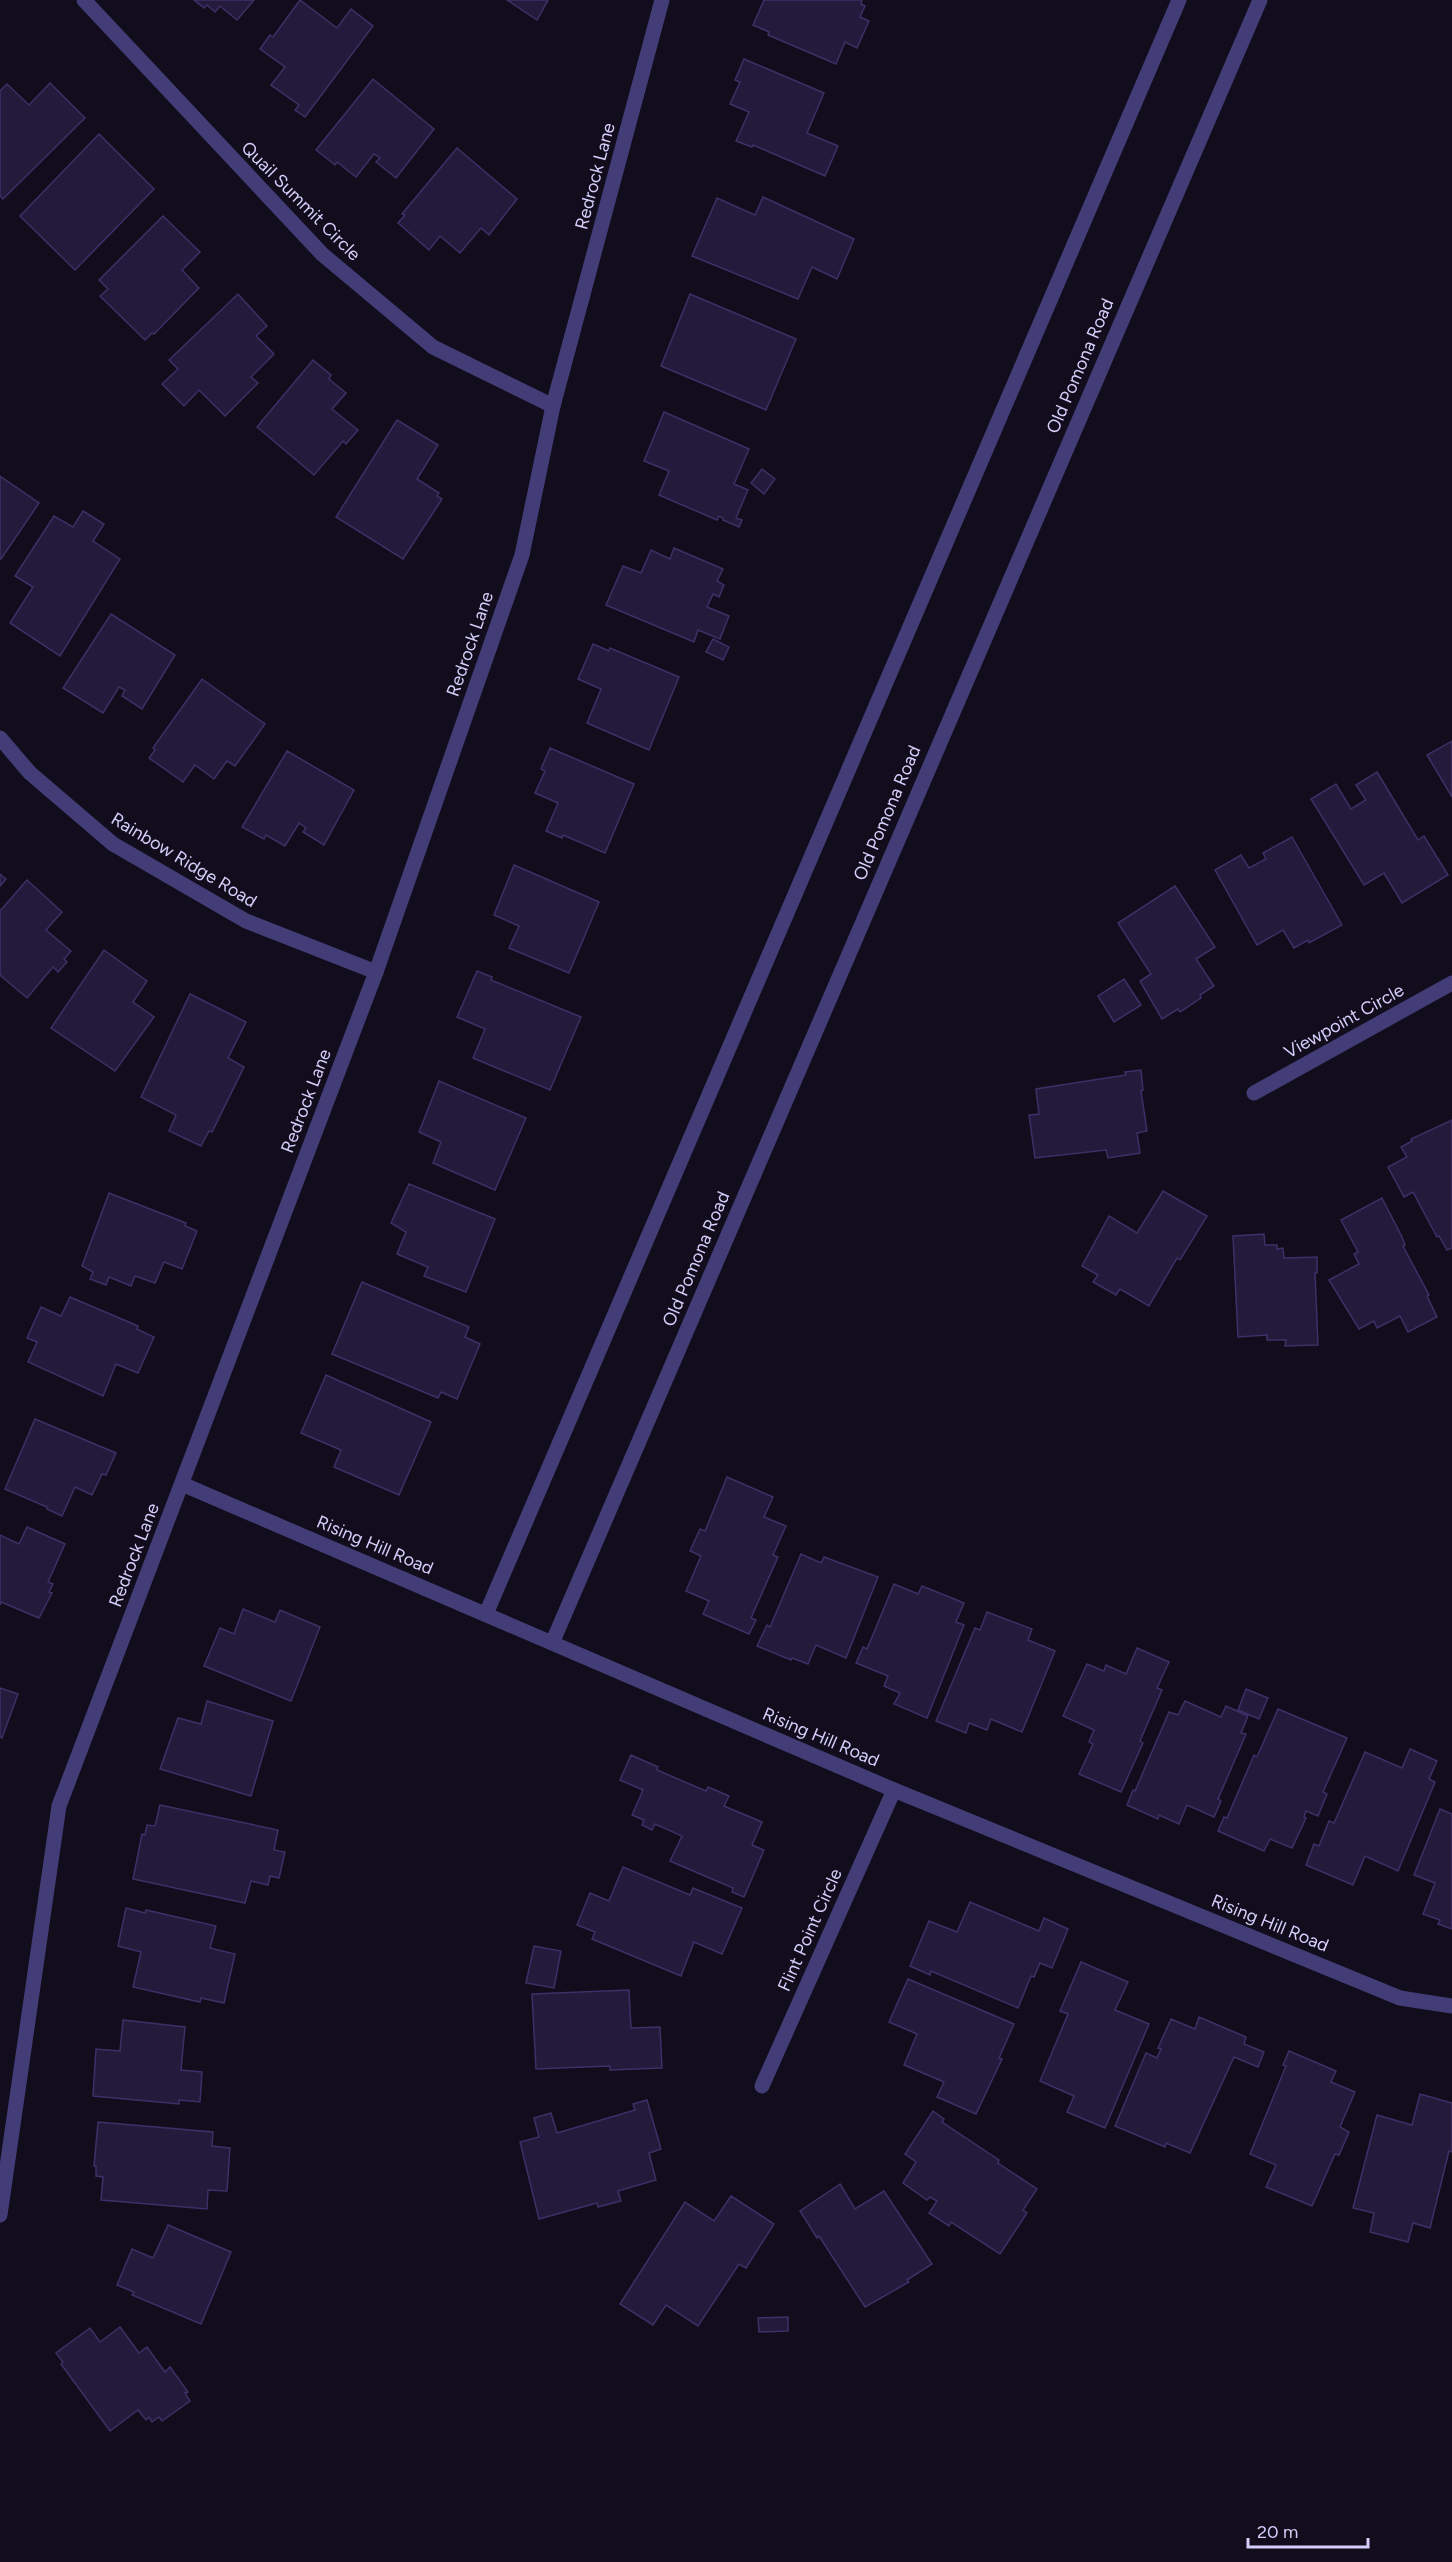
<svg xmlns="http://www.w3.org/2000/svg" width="1452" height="2562" viewBox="0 0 1452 2562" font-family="Figtree,sans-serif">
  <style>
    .building { fill: #241b3c; stroke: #3e2f66; stroke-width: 1.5 }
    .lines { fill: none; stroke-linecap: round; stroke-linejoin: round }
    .street { stroke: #433d77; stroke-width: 15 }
    .labels { text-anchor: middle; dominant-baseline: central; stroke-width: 4.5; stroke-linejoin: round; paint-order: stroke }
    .street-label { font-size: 18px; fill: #d6cefa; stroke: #110d1d }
  </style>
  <rect width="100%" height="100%" fill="#110d1d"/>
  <g class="building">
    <polygon points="194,0 254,0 237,20 220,6 215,12 207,5 204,8"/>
    <polygon points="300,0 337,28 351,9 373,26 305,117 295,110 299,105 271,85 285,67 260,49 270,35 273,37"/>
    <polygon points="507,0 548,0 537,20"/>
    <polygon points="764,0 862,0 861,4 865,6 860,17 869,21 857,48 845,42 836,64 768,35 769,32 753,25"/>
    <polygon points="744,59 824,93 807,133 838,146 825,176 753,145 752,147 736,141 749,112 730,104 740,82 735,80"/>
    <polygon points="373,79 434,129 396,178 376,162 380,158 374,154 356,177 337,162 335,165 316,150"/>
    <polygon points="50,83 85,118 3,199 0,196 0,91 7,84 29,105"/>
    <polygon points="99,134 154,189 75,270 20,216"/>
    <polygon points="457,148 517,199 489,235 481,228 460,253 440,236 429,250 398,223 405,215 402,214"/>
    <polygon points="763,197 854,239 837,279 812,267 798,299 692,256 717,198 755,215"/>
    <polygon points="163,216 200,252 182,270 199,288 154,334 152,333 145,340 100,296 108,289 99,280"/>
    <polygon points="238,294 267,326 256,336 274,354 251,377 258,383 225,416 199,390 184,406 162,384 178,369 169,360"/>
    <polygon points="690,294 796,339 766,410 661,366"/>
    <polygon points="313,360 331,375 329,379 346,393 332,409 358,430 346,444 343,441 314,475 257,427"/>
    <polygon points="664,412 749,449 734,484 748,490 736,518 742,520 739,527 723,520 723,518 719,516 717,520 659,495 669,471 644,461"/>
    <polygon points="397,420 438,445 417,479 439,493 437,496 442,499 403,559 336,517"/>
    <polygon points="762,469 775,479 764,494 751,483"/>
    <polygon points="0,476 39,503 1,559 0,559"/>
    <polygon points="83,511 104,524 93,541 120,559 60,656 10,623 33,587 15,576 54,516 73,527"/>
    <polygon points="674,548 723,569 717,581 724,585 719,597 713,594 707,607 729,616 720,639 698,630 694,642 606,605 623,566 641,573 651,550 670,559"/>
    <polygon points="111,614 175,655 142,709 122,696 125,690 119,687 103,713 63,688"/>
    <polygon points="713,639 729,647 723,660 706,652"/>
    <polygon points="593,644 609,651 610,648 679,677 649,750 587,723 601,689 578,679"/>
    <polygon points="202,679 265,724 235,766 227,761 214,779 195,765 183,782 149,758 155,750 153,748"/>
    <polygon points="1452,741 1452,797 1427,755"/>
    <polygon points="550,748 634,784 605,853 563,835 562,838 546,831 558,803 535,793 545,771 541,769"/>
    <polygon points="287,751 354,790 324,845 303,832 306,828 299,823 285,846 266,835 264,839 242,827"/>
    <polygon points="1377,772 1418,840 1424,836 1448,875 1402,903 1384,873 1364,885 1311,799 1336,784 1351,809 1366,800 1356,785"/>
    <polygon points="1292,837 1342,925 1309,943 1308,940 1294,948 1283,930 1257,945 1215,870 1241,855 1249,868 1266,859 1263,853"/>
    <polygon points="514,865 599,902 569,973 509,948 519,926 494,915"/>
    <polygon points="0,874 6,879 0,886"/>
    <polygon points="27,880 62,912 46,930 71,951 64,959 67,962 58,972 53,967 27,998 0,975 0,911"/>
    <polygon points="1175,886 1215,947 1196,959 1214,986 1200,995 1201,998 1180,1012 1178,1009 1162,1019 1140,981 1151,974 1118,923"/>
    <polygon points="104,950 147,981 133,1002 154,1017 115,1071 51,1028"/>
    <polygon points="477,971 492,977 491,980 581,1017 550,1090 473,1058 485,1029 457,1017"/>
    <polygon points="1124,979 1141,1005 1114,1022 1098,996"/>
    <polygon points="190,994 246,1022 228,1058 244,1067 212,1132 209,1131 201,1146 169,1131 176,1115 141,1097"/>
    <polygon points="1141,1070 1143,1090 1141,1091 1147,1131 1137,1133 1140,1153 1108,1158 1106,1150 1035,1158 1029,1115 1039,1114 1036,1089 1126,1075 1125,1072"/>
    <polygon points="439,1081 526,1118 495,1190 433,1163 441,1142 419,1132"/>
    <polygon points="1452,1120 1452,1248 1447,1250 1439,1236 1437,1237 1413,1192 1404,1197 1388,1167 1407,1157 1401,1147 1412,1141 1411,1139"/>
    <polygon points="409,1184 495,1219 466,1292 424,1276 428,1267 397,1254 406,1232 391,1223"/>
    <polygon points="1163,1191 1207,1216 1180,1260 1177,1258 1149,1306 1120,1289 1116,1295 1093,1282 1098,1275 1082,1266 1109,1216 1137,1233"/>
    <polygon points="109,1193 186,1223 185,1226 197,1231 182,1269 164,1262 155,1283 135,1276 131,1286 109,1277 106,1285 90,1279 93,1272 82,1266"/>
    <polygon points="1382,1198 1402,1237 1405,1245 1403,1246 1429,1295 1427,1296 1437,1317 1408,1332 1400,1316 1377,1328 1374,1321 1359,1329 1329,1280 1359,1264 1354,1254 1358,1252 1341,1220"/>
    <polygon points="1264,1234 1265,1245 1277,1245 1277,1249 1283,1248 1284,1258 1317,1257 1317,1273 1315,1273 1318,1345 1285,1346 1286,1340 1267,1340 1267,1335 1238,1337 1233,1236"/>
    <polygon points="362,1282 469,1327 465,1337 480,1344 457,1399 441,1392 438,1398 332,1354"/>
    <polygon points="70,1297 138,1326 137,1329 154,1337 138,1373 116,1364 103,1396 28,1362 37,1342 27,1338 41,1307 61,1316"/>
    <polygon points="326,1375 431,1422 399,1495 334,1467 341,1450 301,1433"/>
    <polygon points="35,1419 116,1453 106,1475 102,1474 92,1495 75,1487 62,1516 47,1509 47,1507 5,1489"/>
    <polygon points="727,1477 773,1497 764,1517 786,1526 773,1555 778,1557 751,1618 756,1620 749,1634 703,1614 709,1601 686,1591 701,1556 690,1551 700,1529 705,1531"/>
    <polygon points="27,1527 65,1544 48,1582 53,1584 49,1592 52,1593 39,1618 1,1602 0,1605 0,1535 19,1544"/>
    <polygon points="801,1554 821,1563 824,1557 878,1577 846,1658 816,1645 808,1664 792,1658 791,1660 757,1646 767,1625 770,1627"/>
    <polygon points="894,1584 918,1594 922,1586 964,1603 956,1622 964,1625 927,1718 894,1704 900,1693 884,1686 888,1676 856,1663 863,1647 867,1649"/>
    <polygon points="243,1609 275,1622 280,1610 320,1627 291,1701 204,1666 220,1628 234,1634"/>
    <polygon points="987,1612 1032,1629 1028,1640 1055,1651 1022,1732 991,1719 987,1730 969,1723 966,1733 936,1721 975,1628 980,1630"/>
    <polygon points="1137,1648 1169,1662 1157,1688 1162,1690 1140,1741 1143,1743 1121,1792 1079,1774 1093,1744 1089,1742 1094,1730 1063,1716 1087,1664 1104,1671 1106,1665 1126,1674"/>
    <polygon points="0,1688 18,1694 2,1738 0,1737"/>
    <polygon points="1246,1689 1268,1698 1259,1719 1238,1710"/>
    <polygon points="207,1701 273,1721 251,1796 160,1769 178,1718 201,1724"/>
    <polygon points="1185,1701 1221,1717 1226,1706 1248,1716 1241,1733 1246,1734 1218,1799 1221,1801 1214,1817 1187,1805 1179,1824 1159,1815 1158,1819 1127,1805 1133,1790 1135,1791 1169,1712 1178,1715"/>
    <polygon points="1278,1709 1347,1738 1323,1792 1327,1794 1318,1816 1306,1811 1304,1817 1306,1818 1292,1848 1270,1839 1264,1851 1218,1831 1224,1817 1227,1818 1254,1755 1257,1757"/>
    <polygon points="1410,1749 1437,1761 1429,1779 1435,1782 1398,1871 1365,1856 1353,1885 1306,1865 1314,1844 1319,1846 1329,1821 1334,1823 1365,1752 1402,1768"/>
    <polygon points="631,1755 658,1767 657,1770 706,1791 708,1787 729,1796 724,1806 762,1822 752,1845 764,1850 744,1897 732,1892 733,1888 670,1861 682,1836 655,1824 652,1830 642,1825 644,1820 632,1815 643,1790 620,1780"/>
    <polygon points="160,1805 278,1830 274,1850 285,1852 279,1878 270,1876 268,1885 251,1881 245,1903 133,1879 142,1834 145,1835 147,1825 155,1826"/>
    <polygon points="1440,1809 1452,1814 1452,1929 1438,1924 1440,1920 1423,1914 1435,1883 1414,1875"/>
    <polygon points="623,1867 690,1895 693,1888 742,1908 722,1954 694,1942 681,1976 592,1939 595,1932 577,1925 590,1893 609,1901"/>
    <polygon points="970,1902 1039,1931 1044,1918 1068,1929 1052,1968 1040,1963 1034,1977 1031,1976 1018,2008 931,1971 930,1975 910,1966 929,1921 957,1932"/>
    <polygon points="126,1908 145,1913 146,1910 216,1926 210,1948 235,1954 224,2003 201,1998 200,2002 133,1987 141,1952 118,1946"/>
    <polygon points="534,1946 561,1951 554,1988 526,1983"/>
    <polygon points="1081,1962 1128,1982 1115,2010 1149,2024 1105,2128 1067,2112 1074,2096 1040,2081 1068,2014 1060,2011"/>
    <polygon points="908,1979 1014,2024 999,2058 1002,2059 976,2114 937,2097 944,2082 904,2065 917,2034 889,2022"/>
    <polygon points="629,1990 631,2028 660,2027 662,2068 610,2070 610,2066 536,2069 532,1994"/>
    <polygon points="1199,2017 1246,2037 1244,2044 1264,2052 1258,2067 1234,2057 1190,2153 1166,2143 1165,2147 1115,2126 1146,2053 1157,2058 1161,2049 1158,2048 1171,2019 1195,2029"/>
    <polygon points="123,2020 185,2027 181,2070 202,2072 200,2102 179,2100 179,2104 93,2096 96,2049 120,2051"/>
    <polygon points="1289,2051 1336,2071 1331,2082 1355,2092 1340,2127 1349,2132 1339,2155 1335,2154 1312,2206 1266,2187 1276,2165 1250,2154 1286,2066 1283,2065"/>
    <polygon points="1420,2094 1452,2103 1452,2152 1449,2151 1430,2228 1413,2223 1408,2242 1370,2232 1374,2213 1353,2208 1377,2115 1412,2125"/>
    <polygon points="647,2100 661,2149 649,2153 656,2180 618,2191 621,2201 598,2207 597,2203 539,2219 520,2142 539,2137 534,2118 551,2113 557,2133 635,2110 633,2104"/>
    <polygon points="933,2111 944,2119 942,2122 999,2160 998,2163 1037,2189 1023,2210 1027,2213 1000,2254 951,2222 949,2226 929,2213 937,2201 930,2197 927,2200 903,2183 916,2162 905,2154"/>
    <polygon points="98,2122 213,2132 212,2146 230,2148 227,2191 208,2190 207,2209 101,2200 103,2177 96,2176 96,2166 94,2166"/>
    <polygon points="840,2184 855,2209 884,2191 932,2264 907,2280 909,2282 865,2307 819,2236 817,2238 800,2211"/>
    <polygon points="731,2196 774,2224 746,2268 739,2264 698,2326 666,2305 653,2325 620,2304 685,2202 714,2221"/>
    <polygon points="168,2225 231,2252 201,2324 132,2295 134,2292 117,2285 132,2249 153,2258"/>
    <polygon points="788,2317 788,2331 759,2332 758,2318"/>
    <polygon points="120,2327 139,2353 147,2347 165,2372 170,2367 188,2392 185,2393 190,2401 162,2421 159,2417 152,2422 149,2417 146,2420 138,2410 110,2431 61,2364 63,2362 56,2353 90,2328 100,2342"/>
  </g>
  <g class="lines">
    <g class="street">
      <polyline points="84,0 322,254 433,347 553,406"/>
      <polyline points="0,738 30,773 113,844 246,921 376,972"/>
      <polyline points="1254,1093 1452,983"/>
      <polyline points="182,1484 894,1790 1400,1998 1452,2006"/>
      <polyline points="486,1614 1179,0"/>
      <polyline points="553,1641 1260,0"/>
      <polyline points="762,2086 894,1790"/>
      <polyline points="0,2215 59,1806 376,972 522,555 553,406 662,0"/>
    </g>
  </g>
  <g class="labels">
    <g class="street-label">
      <text transform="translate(595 176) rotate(-75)">Redrock Lane</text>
      <text transform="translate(301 201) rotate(45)">Quail Summit Circle</text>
      <text transform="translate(1080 366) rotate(-67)">Old Pomona Road</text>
      <text transform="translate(470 644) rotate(-71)">Redrock Lane</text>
      <text transform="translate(887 813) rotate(-67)">Old Pomona Road</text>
      <text transform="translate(184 860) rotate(31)">Rainbow Ridge Road</text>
      <text transform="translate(1344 1021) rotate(-29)">Viewpoint Circle</text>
      <text transform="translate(306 1101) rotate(-69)">Redrock Lane</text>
      <text transform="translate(696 1259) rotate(-67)">Old Pomona Road</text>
      <text transform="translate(375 1545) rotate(23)">Rising Hill Road</text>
      <text transform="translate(134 1555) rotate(-69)">Redrock Lane</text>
      <text transform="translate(821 1737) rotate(23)">Rising Hill Road</text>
      <text transform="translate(1270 1923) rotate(22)">Rising Hill Road</text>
      <text transform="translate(810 1930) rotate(-66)">Flint Point Circle</text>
    </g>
  </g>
  <path d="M1248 2538v9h120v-9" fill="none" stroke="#d6cefa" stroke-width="3"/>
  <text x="1257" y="2538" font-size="18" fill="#d6cefa" stroke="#110d1d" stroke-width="4.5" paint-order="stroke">20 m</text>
</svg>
